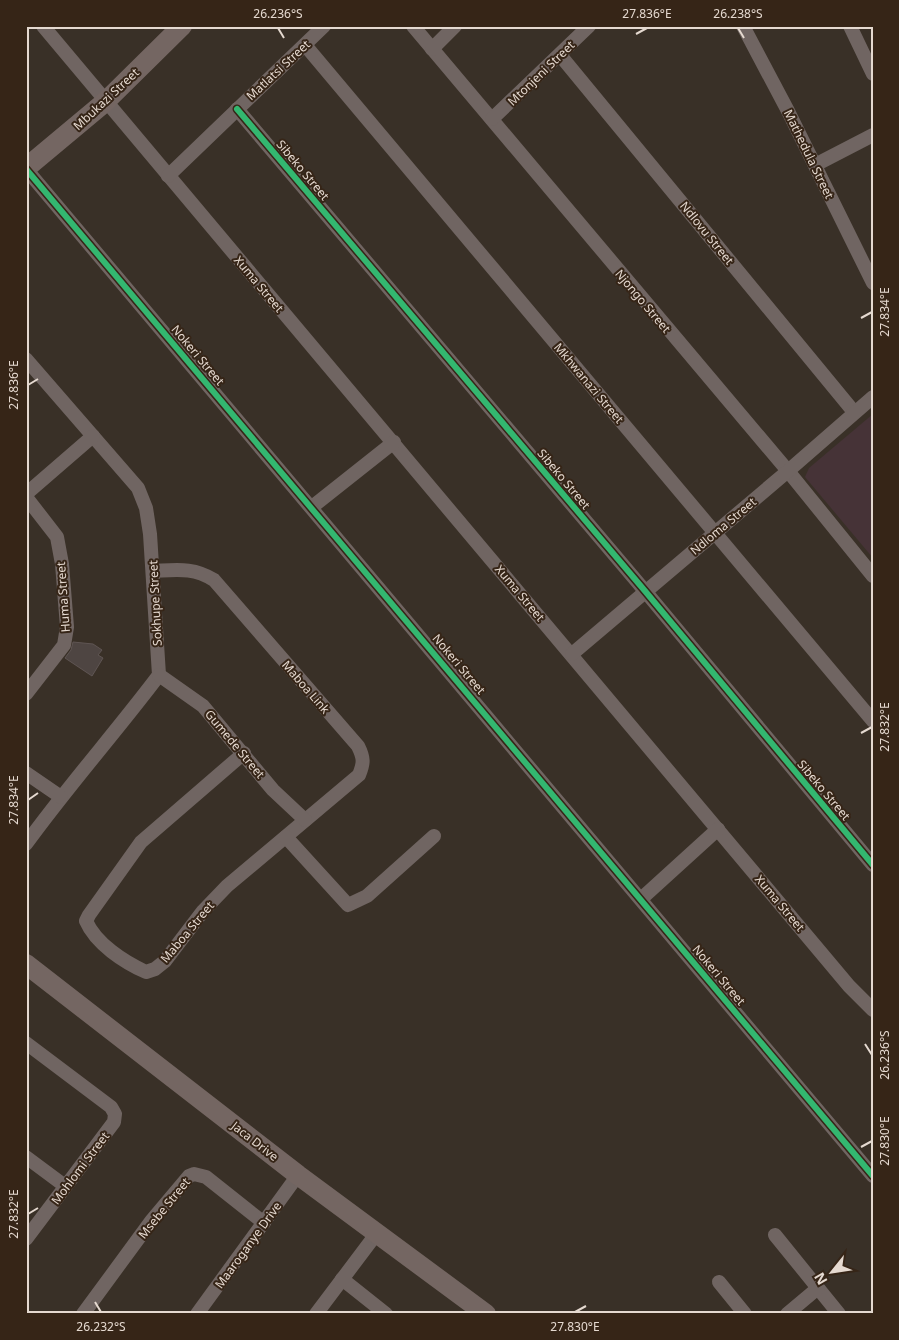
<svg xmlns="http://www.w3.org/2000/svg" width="899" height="1340" viewBox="0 0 899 1340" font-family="'Noto Sans',sans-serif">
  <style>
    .education { fill: #463337 }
    .building { fill: #4e4542; stroke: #5f5553 }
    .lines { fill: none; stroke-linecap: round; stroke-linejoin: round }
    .street { stroke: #706562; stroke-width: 14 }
    .secondary { stroke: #746662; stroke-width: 20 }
    .cycleway-casing { stroke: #362517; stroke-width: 9 }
    .cycleway { stroke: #33b770; stroke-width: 6 }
    .ticks { fill: none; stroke: #e5d9d0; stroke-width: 2 }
    .labels { text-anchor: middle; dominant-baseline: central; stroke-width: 4; stroke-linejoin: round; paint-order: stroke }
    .street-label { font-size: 12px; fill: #e5d9d0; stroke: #362517 }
    .neatline { fill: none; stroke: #e5d9d0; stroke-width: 2 }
    .ticks-label { font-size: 12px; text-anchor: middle; fill: #e5d9d0 }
  </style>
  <rect width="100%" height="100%" fill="#393027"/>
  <polygon class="education" points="873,414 873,558 805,477 809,468"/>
  <polygon class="building" points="73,642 93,644 102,650 98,655 103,658 92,676 65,658 71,650"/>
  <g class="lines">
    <g class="street">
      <polyline points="43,26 849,986 873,1010"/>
      <polyline points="413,26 788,471 873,576"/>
      <polyline points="743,26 788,111 873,283"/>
      <polyline points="850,26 873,74"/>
      <polyline points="305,45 873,721"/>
      <polyline points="432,49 455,26"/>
      <polyline points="560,55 854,412"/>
      <polyline points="237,109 645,591 873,865"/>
      <polyline points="492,119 589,26"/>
      <polyline points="815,165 873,135"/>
      <polyline points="26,169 873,1176"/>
      <polyline points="168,176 324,26"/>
      <path d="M26,359l112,129 8,20 4,26 9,141c-43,57 -91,111 -133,169"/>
      <polyline points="26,494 93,436"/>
      <polyline points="26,497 57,537 62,564 67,627 64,645 26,694"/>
      <polyline points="312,507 394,442"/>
      <path d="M153,571c24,-1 40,-4 61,9l144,166c6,12 6,17 1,29l-132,111 -24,25 -38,50 -10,8 -9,3c-22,-10 -50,-28 -60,-51l3,-6 52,-73 103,-89"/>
      <polyline points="572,654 788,471 873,397"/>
      <polyline points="159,675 203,706 273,790 305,820"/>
      <polyline points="26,773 61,797"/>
      <polyline points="286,837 348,905 367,896 434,836"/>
      <polyline points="641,899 718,829"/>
      <polyline points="26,1043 111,1107 115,1114 114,1122 26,1239"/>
      <polyline points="26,1157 65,1186"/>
      <polyline points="775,1235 839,1314"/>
      <polyline points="342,1279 386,1314"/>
      <polyline points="719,1282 745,1314"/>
      <polyline points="83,1314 152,1220 189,1176 194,1174 206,1177 264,1223"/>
      <polyline points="197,1314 298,1175"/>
      <polyline points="316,1314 377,1233"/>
      <polyline points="787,1314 818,1288"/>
    </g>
    <g class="secondary">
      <polyline points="26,168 105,102 182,26"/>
      <polyline points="26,964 298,1175 486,1314"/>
    </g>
    <defs>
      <g id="cycleway">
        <polyline points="237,109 645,591 873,865"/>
        <polyline points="26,169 873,1176"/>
      </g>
    </defs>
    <use href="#cycleway" class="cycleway-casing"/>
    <use href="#cycleway" class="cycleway"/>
  </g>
  <path class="ticks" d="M278,28l6,10M738,28l6,10M636,34l11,-6M861,318l11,-6M28,385l10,-6M861,733l11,-6M28,800l10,-7M865,1044l7,11M861,1147l11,-6M28,1214l10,-6M95,1302l6,10M575,1312l11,-6"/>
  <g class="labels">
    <g class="street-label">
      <text transform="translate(278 70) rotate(-43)">Matlatsi Street</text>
      <text transform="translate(541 73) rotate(-44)">Mtonjeni Street</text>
      <text transform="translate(106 99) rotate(-43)">Mbukazi Street</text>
      <text transform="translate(809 154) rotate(64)">Mathedula Street</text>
      <text transform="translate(303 170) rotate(50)">Sibeko Street</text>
      <text transform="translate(707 233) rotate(51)">Ndlovu Street</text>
      <text transform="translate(259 284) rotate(50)">Xuma Street</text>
      <text transform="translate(643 301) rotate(50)">Njongo Street</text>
      <text transform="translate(198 355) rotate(50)">Nokeri Street</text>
      <text transform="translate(589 383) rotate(50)">Mkhwanazi Street</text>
      <text transform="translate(564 479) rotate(50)">Sibeko Street</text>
      <text transform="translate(723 526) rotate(-40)">Ndloma Street</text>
      <text transform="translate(520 593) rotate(50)">Xuma Street</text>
      <text transform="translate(63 597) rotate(-94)">Huma Street</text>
      <text transform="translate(155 603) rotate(-93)">Sokhupe Street</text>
      <text transform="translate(459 664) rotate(50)">Nokeri Street</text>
      <text transform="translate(306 687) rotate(49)">Maboa Link</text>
      <text transform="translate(235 744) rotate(50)">Gumede Street</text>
      <text transform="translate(824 790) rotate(50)">Sibeko Street</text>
      <text transform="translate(780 903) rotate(50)">Xuma Street</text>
      <text transform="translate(187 932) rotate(-50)">Maboa Street</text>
      <text transform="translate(719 975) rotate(50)">Nokeri Street</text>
      <text transform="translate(255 1141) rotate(38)">Jaca Drive</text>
      <text transform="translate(80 1168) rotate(-53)">Mohlomi Street</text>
      <text transform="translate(164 1208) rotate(-51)">Msebe Street</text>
      <text transform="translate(248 1245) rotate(-54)">Maaroganye Drive</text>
    </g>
  </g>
  <rect width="899" height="1340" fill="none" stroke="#362517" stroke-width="55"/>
  <g transform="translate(832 1272) rotate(240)" stroke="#362517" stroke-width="4" paint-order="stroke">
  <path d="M0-4L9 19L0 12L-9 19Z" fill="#e5d9d0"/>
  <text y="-8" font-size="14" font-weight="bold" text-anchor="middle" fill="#e5d9d0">N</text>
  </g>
  <rect x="28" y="28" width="844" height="1284" class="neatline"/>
  <g class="ticks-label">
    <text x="278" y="18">26.236°S</text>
    <text x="647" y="18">27.836°E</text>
    <text x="738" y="18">26.238°S</text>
    <text transform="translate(885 312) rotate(-90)" y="4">27.834°E</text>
    <text transform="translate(14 385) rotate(-90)" y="4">27.836°E</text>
    <text transform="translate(885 727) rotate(-90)" y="4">27.832°E</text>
    <text transform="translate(14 800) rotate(-90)" y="4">27.834°E</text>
    <text transform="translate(885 1055) rotate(-90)" y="4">26.236°S</text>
    <text transform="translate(885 1141) rotate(-90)" y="4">27.830°E</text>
    <text transform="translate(14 1214) rotate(-90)" y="4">27.832°E</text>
    <text x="101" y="1331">26.232°S</text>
    <text x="575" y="1331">27.830°E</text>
  </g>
</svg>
